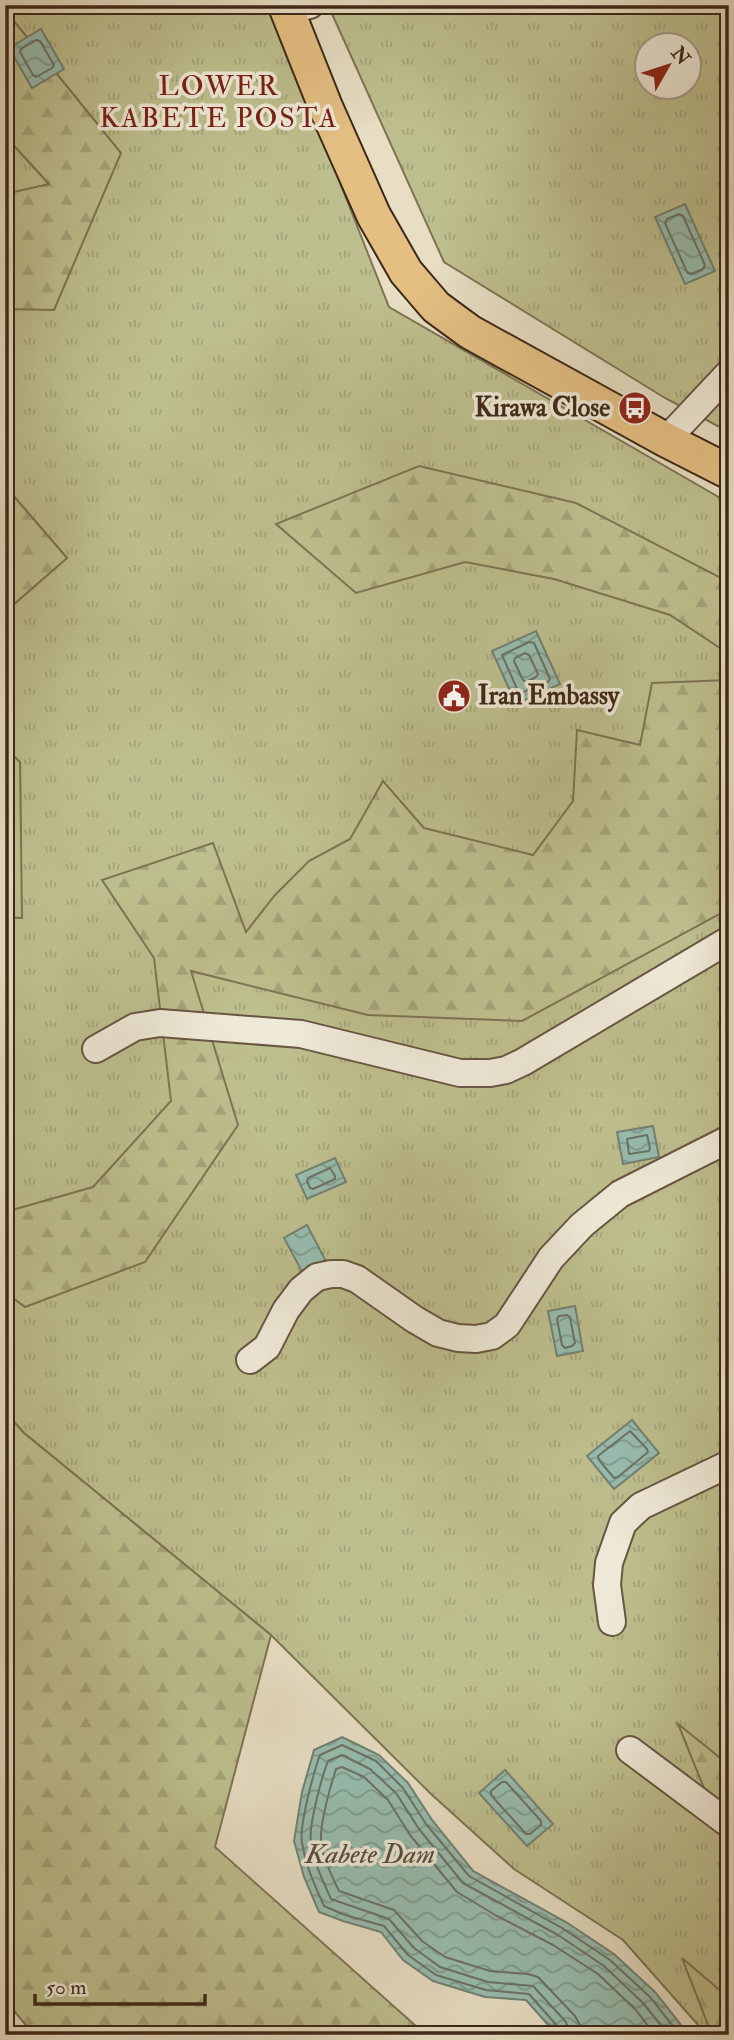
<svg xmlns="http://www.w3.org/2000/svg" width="734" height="2040" viewBox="0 0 734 2040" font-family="'IM FELL Double Pica',serif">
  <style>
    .grass { fill: url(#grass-tufts); stroke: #7e7453; stroke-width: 2; fill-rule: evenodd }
    .forest { fill: url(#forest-firs); stroke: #7e7453; stroke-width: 2 }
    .water { fill: url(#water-waves); stroke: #738173; stroke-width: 2 }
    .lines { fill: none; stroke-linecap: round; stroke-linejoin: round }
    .shore { stroke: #6a7264; stroke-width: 2 }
    .minor-casing { stroke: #685643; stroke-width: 30 }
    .major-casing { stroke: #3d2818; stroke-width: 37 }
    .minor { stroke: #efead8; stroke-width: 26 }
    .major { stroke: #e4bf82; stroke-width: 33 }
    .labels { text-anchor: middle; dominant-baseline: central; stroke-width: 7; stroke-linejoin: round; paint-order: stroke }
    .poi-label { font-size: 26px; font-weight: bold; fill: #3d2818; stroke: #efead8; text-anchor: end }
    .neighbourhood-label { font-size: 28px; letter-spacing: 2px; fill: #7a1f14; stroke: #efead8 }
    .water-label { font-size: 28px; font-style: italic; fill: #544d3e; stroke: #efead8 }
  </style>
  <defs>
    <pattern id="grass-tufts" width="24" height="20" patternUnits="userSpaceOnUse" patternTransform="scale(1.75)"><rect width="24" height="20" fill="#bebf8e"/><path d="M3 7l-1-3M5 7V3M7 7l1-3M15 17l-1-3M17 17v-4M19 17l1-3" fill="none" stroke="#a4a47a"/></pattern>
    <pattern id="forest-firs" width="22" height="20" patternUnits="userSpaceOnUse" patternTransform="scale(1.75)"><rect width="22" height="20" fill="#bebf8e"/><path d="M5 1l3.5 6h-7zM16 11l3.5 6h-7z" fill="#a4a47a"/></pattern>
    <pattern id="water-waves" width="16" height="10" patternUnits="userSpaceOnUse" patternTransform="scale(1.75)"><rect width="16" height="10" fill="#97bdaf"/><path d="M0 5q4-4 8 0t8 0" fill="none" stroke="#7c9a8d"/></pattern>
  </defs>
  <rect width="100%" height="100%" fill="#e7dec3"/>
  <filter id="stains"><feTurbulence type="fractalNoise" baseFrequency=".00286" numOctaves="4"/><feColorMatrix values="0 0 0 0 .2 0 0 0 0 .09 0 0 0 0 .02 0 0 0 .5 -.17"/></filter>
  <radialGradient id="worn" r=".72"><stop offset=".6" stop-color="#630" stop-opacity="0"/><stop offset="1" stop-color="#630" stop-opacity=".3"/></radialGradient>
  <g class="grass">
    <polygon points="5,5 270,5 389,307 729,503 729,2035 707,2035 623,1940 514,1869 431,1794 271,1635 24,1433 5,1412 5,917 21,918 20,763 5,748 5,612 67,558 5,486"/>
    <path d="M328,5h401v427l-64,-34 -221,-136zM646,46h42v42h-42z"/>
  </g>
  <g class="forest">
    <polygon points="5,10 121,153 54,310 5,309 5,194 49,184 5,136"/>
    <polygon points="419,466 576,503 729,582 729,654 670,615 554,579 465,562 356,593 276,524"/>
    <polygon points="5,486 67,558 5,612"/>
    <polygon points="729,680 729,909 522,1021 368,1015 191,971 238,1125 145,1262 25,1307 5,1292 5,1212 93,1187 171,1101 154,958 102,880 213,843 246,932 275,895 309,861 350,839 383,781 424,828 533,855 573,801 577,730 640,745 652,683"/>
    <polygon points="5,748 20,762 22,918 5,917"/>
    <polygon points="5,1412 24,1433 271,1635 215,1847 426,2035 34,2035 5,2000"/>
    <polygon points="678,1724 729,1765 729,1850"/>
    <polygon points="682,1958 729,1998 729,2035 712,2035"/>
  </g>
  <g class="water">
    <polygon points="41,29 64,69 32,88 9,48"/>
    <polygon points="685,204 715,271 685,284 655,217"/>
    <polygon points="536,631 560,684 516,704 492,651"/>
    <polygon points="653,1126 659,1157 623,1164 617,1132"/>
    <polygon points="335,1158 346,1182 307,1199 296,1175"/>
    <polygon points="307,1225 329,1267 306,1279 284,1238"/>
    <polygon points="575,1306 583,1351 557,1356 548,1311"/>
    <polygon points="632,1420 659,1453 614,1489 587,1456"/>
    <polygon points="342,1737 379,1755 408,1783 432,1820 473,1871 566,1922 614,1954 655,1992 689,2035 557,2035 526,2000 485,1997 433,1981 403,1960 381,1932 343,1921 319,1912 304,1877 294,1841 302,1792 314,1750"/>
    <polygon points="505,1770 553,1824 527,1846 479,1793"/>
  </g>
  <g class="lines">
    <g class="shore">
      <polygon points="36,40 40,41 54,65 52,68 36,77 33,75 20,52 21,49"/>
      <polygon points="679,214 683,216 705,265 703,269 691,274 687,272 665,223 667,219"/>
      <polygon points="529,642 534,643 550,679 548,682 521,693 518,691 502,655"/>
      <polygon points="525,653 529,655 538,674 536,677 526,682 523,680 514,661 515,658"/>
      <polygon points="647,1135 650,1148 649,1151 629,1154 627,1139"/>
      <polygon points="330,1168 335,1176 335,1179 313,1189 310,1188 307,1181 308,1178"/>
      <polygon points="567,1315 570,1317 575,1343 572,1346 565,1348 562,1345 557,1319 559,1316"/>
      <polygon points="630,1431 647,1449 648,1452 618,1477 614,1478 599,1460 598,1456"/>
      <polygon points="502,1782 506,1782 541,1821 541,1825 530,1834 526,1834 491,1795 491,1791"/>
      <path d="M561,2035l-2,-7 -30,-34 -43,-4 -50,-15 -28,-20 -24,-29 -39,-11 -21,-9c-9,-20 -19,-42 -22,-64 -3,-16 12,-71 18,-87l22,-10 34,16 27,27 23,36 43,52 93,52 48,32 40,37 30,38"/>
      <path d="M570,2035l-4,-13 -33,-36 -45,-4 -48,-15 -26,-19 -25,-29 -58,-20c-8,-18 -18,-38 -20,-57 -3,-15 11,-66 17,-81l14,-6 28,14 26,24 23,36 44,54 95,52 46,31 39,37 26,32"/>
      <path d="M581,2035l-1,-10 -5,-9 -37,-39 -10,-3 -38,-3 -45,-14 -23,-16 -28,-31 -55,-19c-7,-14 -18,-37 -18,-52 -1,-16 10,-55 15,-70l6,-2 22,10 24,23 22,35 47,57 40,24 56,29 45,29 38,36 19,25"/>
    </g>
    <defs>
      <g id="minor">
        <polyline points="287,11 310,5"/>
        <polyline points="666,440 729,373"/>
        <polyline points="96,1049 135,1027 160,1023 301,1034 460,1073 490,1073 506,1070 523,1062 729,940"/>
        <polyline points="250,1360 267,1347 286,1310 301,1290 317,1277 331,1274 343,1274 357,1279 414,1319 438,1333 458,1338 476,1339 492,1336 507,1325 551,1258 582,1225 620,1194 729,1139"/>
        <polyline points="612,1622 607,1585 609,1563 623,1523 641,1506 729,1464"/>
        <polyline points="630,1750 729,1824"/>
      </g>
      <polyline id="major" points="285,5 326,108 374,216 406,272 436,307 470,332 666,440 729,472"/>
    </defs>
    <use href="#minor" class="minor-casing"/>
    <use href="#major" class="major-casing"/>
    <use href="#minor" class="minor"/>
    <use href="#major" class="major"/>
  </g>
  <defs>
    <symbol id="bus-disc" viewBox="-11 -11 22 22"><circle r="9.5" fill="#8f2418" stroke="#efead8"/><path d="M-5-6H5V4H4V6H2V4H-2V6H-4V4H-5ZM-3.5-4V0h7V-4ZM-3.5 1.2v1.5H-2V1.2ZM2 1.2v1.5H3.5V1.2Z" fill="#fff"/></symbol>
    <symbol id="civic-disc" viewBox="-11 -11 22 22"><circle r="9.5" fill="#8f2418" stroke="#efead8"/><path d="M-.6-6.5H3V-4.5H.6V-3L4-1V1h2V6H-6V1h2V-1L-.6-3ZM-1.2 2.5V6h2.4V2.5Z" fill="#fff"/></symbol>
  </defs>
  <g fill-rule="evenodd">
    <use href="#bus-disc" x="616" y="389" width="38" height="38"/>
    <use href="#civic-disc" x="435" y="677" width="38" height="38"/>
  </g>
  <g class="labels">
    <g class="poi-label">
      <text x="610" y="408">Kirawa Close</text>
      <text x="478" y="696" text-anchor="start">Iran Embassy</text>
    </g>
    <g class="neighbourhood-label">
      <text x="219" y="86">LOWER<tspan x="219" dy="32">KABETE POSTA</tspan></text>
    </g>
    <g class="water-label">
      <text x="370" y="1854">Kabete Dam</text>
    </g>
  </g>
  <rect width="734" height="2040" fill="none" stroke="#e7dec3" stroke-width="28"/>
  <rect x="7" y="7" width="720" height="2026" fill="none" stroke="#3d2818" stroke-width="3.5"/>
  <rect x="14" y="14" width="706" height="2012" fill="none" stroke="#3d2818" stroke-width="2"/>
  <g transform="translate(668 66) rotate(51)"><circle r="33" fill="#efead8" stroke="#a89c8b" stroke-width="2"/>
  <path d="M0-5L12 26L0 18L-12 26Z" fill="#8f2418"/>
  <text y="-10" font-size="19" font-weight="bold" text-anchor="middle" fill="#3d2818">N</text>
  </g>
  <path d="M35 1994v10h170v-10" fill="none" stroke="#3d2818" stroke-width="3.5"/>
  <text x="46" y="1994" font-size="21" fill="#3d2818" stroke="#efead8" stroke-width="5" paint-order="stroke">50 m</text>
  <rect width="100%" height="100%" filter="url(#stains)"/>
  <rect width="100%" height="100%" fill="url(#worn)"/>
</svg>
